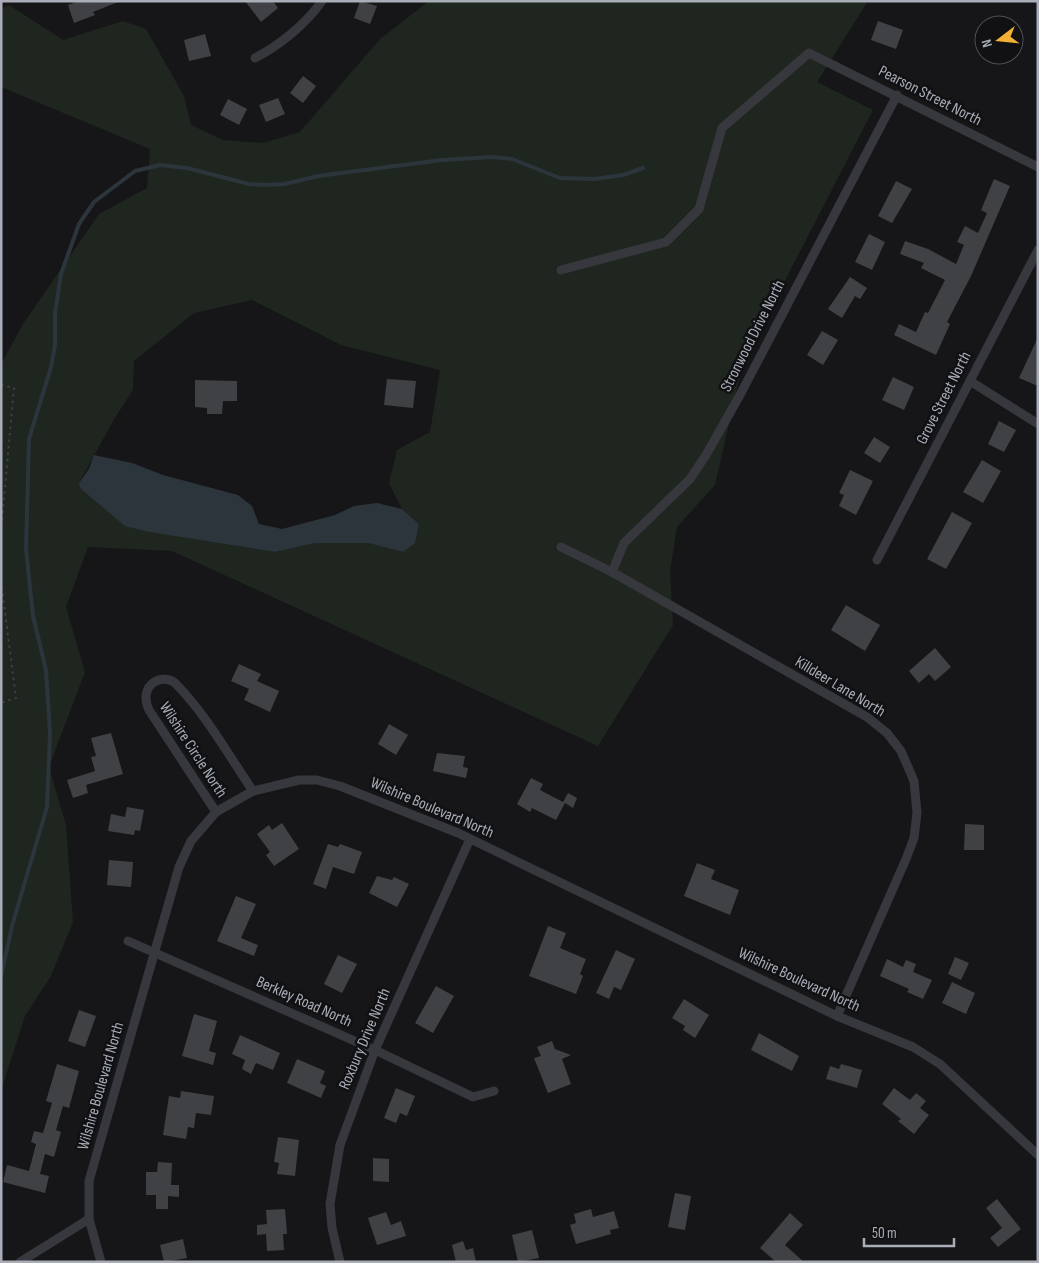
<svg xmlns="http://www.w3.org/2000/svg" width="1039" height="1263" viewBox="0 0 1039 1263" font-family="'Sofia Sans Condensed',sans-serif">
  <style>
    .green { fill: #1e261f; fill-rule: evenodd }
    .water { fill: #2c353c }
    .lines { fill: none; stroke-linecap: round; stroke-linejoin: round }
    .stream { stroke: #2c353c; stroke-width: 4 }
    .building { fill: #404145 }
    .path { stroke: #3d3f44; stroke-width: 2; stroke-dasharray: 2.5 4; stroke-linecap: butt }
    .minor { stroke: #37383d; stroke-width: 9 }
    .labels { text-anchor: middle; dominant-baseline: central; stroke-width: 5; stroke-linejoin: round; paint-order: stroke }
    .street-label { font-size: 16px; fill: #a8adb8; stroke: #111113 }
  </style>
  <rect width="100%" height="100%" fill="#161618"/>
  <path class="green" d="M429,1h439l-51,81 56,28 -130,252 -28,123 -38,42 -7,44 3,54 -75,121 -426,-195 -84,-4 -22,60 19,65 -36,95 17,58 7,97 -22,54 -26,40 -24,75v-727l22,-40 76,-110 48,-26 3,-39 -149,-62v-78l8,-4 54,35 60,-19 23,8 38,67 7,29 32,15 40,3 37,-11 80,-93zM252,300l89,45 99,25 -10,62 -33,18 -8,33 13,26 17,15 -16,28 -35,-9h-52l-41,9 -126,-20 -70,-49 34,-62 20,-31 1,-29 60,-48z"/>
  <polygon class="water" points="94,455 132,463 163,475 238,495 252,506 259,524 282,529 335,515 354,506 377,503 402,509 419,524 415,543 403,552 368,543 316,543 275,552 149,532 125,526 80,488 79,483 89,469"/>
  <g class="lines">
    <polyline class="stream" points="1,977 12,926 47,807 50,733 46,670 33,616 26,549 29,439 51,367 55,345 55,313 61,274 79,224 94,202 135,171 160,165 187,168 249,184 264,185 285,184 318,176 442,160 492,157 512,159 560,178 594,179 623,175 643,168"/>
  </g>
  <g class="building">
    <polygon points="79,1 118,1 118,2 93,12 95,15 74,23 68,5"/>
    <polygon points="245,1 273,1 278,8 261,22"/>
    <polygon points="360,1 377,6 370,24 354,18"/>
    <polygon points="878,21 903,30 896,49 871,40"/>
    <polygon points="205,34 211,56 189,61 184,40"/>
    <polygon points="303,76 316,86 303,103 290,93"/>
    <polygon points="278,98 285,114 266,122 259,105"/>
    <polygon points="228,99 247,109 239,125 220,115"/>
    <polygon points="994,179 1010,186 971,276 947,322 950,324 936,355 894,335 899,324 916,332 925,312 928,313 945,280 921,268 924,263 900,254 905,241 928,249 956,264 964,245 957,242 965,226 978,233 987,213 981,210"/>
    <polygon points="896,181 912,189 892,223 878,216"/>
    <polygon points="869,234 885,242 872,270 855,262"/>
    <polygon points="850,277 867,288 860,299 855,296 842,318 828,309"/>
    <polygon points="822,331 838,340 823,365 807,355"/>
    <polygon points="1038,337 1038,386 1019,378"/>
    <polygon points="893,377 914,387 904,410 882,400"/>
    <polygon points="387,379 416,381 413,408 384,405"/>
    <polygon points="195,380 237,381 237,401 223,401 222,414 207,414 207,408 195,407"/>
    <polygon points="999,421 1016,430 1004,452 988,444"/>
    <polygon points="874,437 890,447 880,463 864,453"/>
    <polygon points="982,460 1001,471 983,503 963,492"/>
    <polygon points="850,470 873,481 856,515 839,506 844,495 839,493"/>
    <polygon points="952,512 972,523 946,569 927,559"/>
    <polygon points="846,605 880,625 865,651 831,630"/>
    <polygon points="935,648 951,667 935,681 929,674 919,683 909,671"/>
    <polygon points="239,664 261,674 257,681 279,691 270,712 244,700 249,689 231,681"/>
    <polygon points="389,724 408,735 396,755 378,744"/>
    <polygon points="111,733 123,774 86,785 88,793 73,798 67,780 95,771 91,757 96,756 91,738"/>
    <polygon points="437,753 465,756 463,767 468,768 466,778 433,771"/>
    <polygon points="531,778 543,784 540,790 563,802 568,793 577,798 573,808 565,803 556,820 532,808 530,812 517,804"/>
    <polygon points="127,807 144,810 140,831 135,830 134,835 108,831 111,814 125,817"/>
    <polygon points="282,823 299,849 274,866 266,855 270,852 257,834 269,825 272,830"/>
    <polygon points="965,824 984,825 984,850 964,850"/>
    <polygon points="328,844 338,847 340,844 362,852 354,874 333,867 326,889 313,884"/>
    <polygon points="109,860 133,862 131,887 107,885"/>
    <polygon points="697,863 715,870 711,879 739,890 730,915 684,896"/>
    <polygon points="377,876 392,880 394,877 409,884 397,907 369,893"/>
    <polygon points="236,896 256,904 241,938 258,945 254,956 217,941"/>
    <polygon points="548,926 566,933 560,948 586,959 580,974 583,976 576,994 529,976"/>
    <polygon points="616,950 635,959 621,990 614,987 609,999 596,993"/>
    <polygon points="338,955 357,964 342,993 324,984"/>
    <polygon points="955,957 969,963 961,980 948,974"/>
    <polygon points="887,959 903,967 906,960 916,964 913,972 932,980 923,999 907,992 909,989 880,976"/>
    <polygon points="952,982 975,993 966,1014 942,1003"/>
    <polygon points="436,986 454,996 433,1033 415,1023"/>
    <polygon points="684,999 709,1015 695,1038 683,1030 685,1026 672,1018"/>
    <polygon points="79,1010 96,1016 85,1047 68,1041"/>
    <polygon points="194,1014 217,1021 209,1051 216,1053 213,1065 182,1056"/>
    <polygon points="759,1033 799,1056 792,1071 751,1050"/>
    <polygon points="240,1035 280,1053 273,1070 256,1063 251,1074 242,1069 245,1060 232,1054"/>
    <polygon points="552,1041 555,1049 571,1055 562,1059 571,1084 548,1093 534,1058 541,1056 537,1047"/>
    <polygon points="297,1059 325,1071 320,1083 326,1086 321,1098 287,1083"/>
    <polygon points="57,1064 79,1071 69,1108 63,1106 56,1130 61,1132 54,1157 45,1154 40,1174 49,1176 45,1193 3,1182 7,1165 29,1171 36,1144 31,1142 34,1131 43,1133 52,1103 46,1101"/>
    <polygon points="841,1064 862,1070 857,1088 826,1079 830,1066 839,1069"/>
    <polygon points="396,1088 415,1096 407,1116 400,1113 396,1123 384,1118"/>
    <polygon points="894,1088 910,1100 916,1093 926,1101 920,1108 929,1115 914,1134 898,1121 901,1119 882,1104"/>
    <polygon points="181,1091 214,1096 211,1115 196,1113 194,1128 188,1127 186,1139 163,1135 169,1096 180,1098"/>
    <polygon points="278,1137 299,1140 295,1176 277,1174 279,1163 274,1162"/>
    <polygon points="373,1158 389,1159 389,1182 373,1181"/>
    <polygon points="158,1162 172,1163 171,1185 179,1185 179,1197 168,1196 168,1209 156,1209 156,1195 146,1195 146,1172 157,1172"/>
    <polygon points="675,1193 691,1196 685,1230 668,1227"/>
    <polygon points="997,1199 1021,1229 998,1247 990,1238 1002,1228 986,1208"/>
    <polygon points="285,1209 287,1234 283,1234 284,1250 267,1251 266,1234 257,1235 257,1225 267,1224 266,1210"/>
    <polygon points="591,1209 593,1217 614,1211 619,1228 610,1230 611,1234 576,1244 570,1225 576,1223 574,1214"/>
    <polygon points="386,1212 391,1225 401,1221 406,1236 377,1245 368,1218"/>
    <polygon points="790,1213 803,1225 785,1245 804,1262 776,1262 760,1248"/>
    <polygon points="532,1230 539,1258 518,1262 512,1235"/>
    <polygon points="183,1239 187,1258 164,1262 160,1245"/>
    <polygon points="463,1241 466,1250 473,1248 476,1262 456,1262 452,1245"/>
  </g>
  <g class="lines">
    <g class="path">
      <polyline points="1,385 14,388 1,531"/>
      <polyline points="1,581 16,698 1,703"/>
    </g>
    <g class="minor">
      <path d="M255,58c25,-13 51,-34 67,-57"/>
      <polyline points="561,270 666,242 699,209 722,128 809,53 1038,167"/>
      <polyline points="970,381 1038,424"/>
      <polyline points="561,547 612,572 867,717 887,733 901,751 914,781 917,813 914,838 906,859 837,1016"/>
      <polyline points="877,560 1038,250"/>
      <polyline points="612,572 624,543 690,479 706,455 740,395 897,95"/>
      <path d="M216,812l-67,-102c-12,-26 15,-39 28,-25 30,31 52,71 76,106"/>
      <polyline points="128,941 375,1050 473,1097 494,1091"/>
      <polyline points="20,1262 89,1219"/>
      <polyline points="101,1262 89,1219 89,1181 179,867 191,841 216,812 253,791 299,780 317,780 340,786 458,833 837,1016 913,1047 940,1064 1038,1155"/>
      <polyline points="340,1262 332,1228 330,1204 340,1145 375,1050 470,839"/>
    </g>
  </g>
  <g class="labels">
    <g class="street-label">
      <text transform="translate(930 96) rotate(27)">Pearson Street North</text>
      <text transform="translate(753 336) rotate(-63)">Stronwood Drive North</text>
      <text transform="translate(944 398) rotate(-63)">Grove Street North</text>
      <text transform="translate(840 687) rotate(31)">Killdeer Lane North</text>
      <text transform="translate(193 750) rotate(57)">Wilshire Circle North</text>
      <text transform="translate(432 808) rotate(23)">Wilshire Boulevard North</text>
      <text transform="translate(799 980) rotate(25)">Wilshire Boulevard North</text>
      <text transform="translate(304 1002) rotate(24)">Berkley Road North</text>
      <text transform="translate(365 1039) rotate(-67)">Roxbury Drive North</text>
      <text transform="translate(101 1086) rotate(-74)">Wilshire Boulevard North</text>
    </g>
  </g>
  <rect width="1039" height="1263" fill="none" stroke="#a8adb8" stroke-width="5"/>
  <g transform="translate(999 40) rotate(254)"><circle r="24" fill="#111113" stroke="#4d4f55"/>
  <path d="M0-4L9 19L0 12L-9 19Z" fill="#f2b134"/>
  <text y="-8" font-size="14" font-weight="bold" text-anchor="middle" fill="#a8adb8">N</text>
  </g>
  <path d="M864 1238v8h90v-8" fill="none" stroke="#a8adb8" stroke-width="2.5"/>
  <text x="872" y="1238" font-size="15" fill="#a8adb8" stroke="#111113" stroke-width="4" paint-order="stroke">50 m</text>
</svg>
